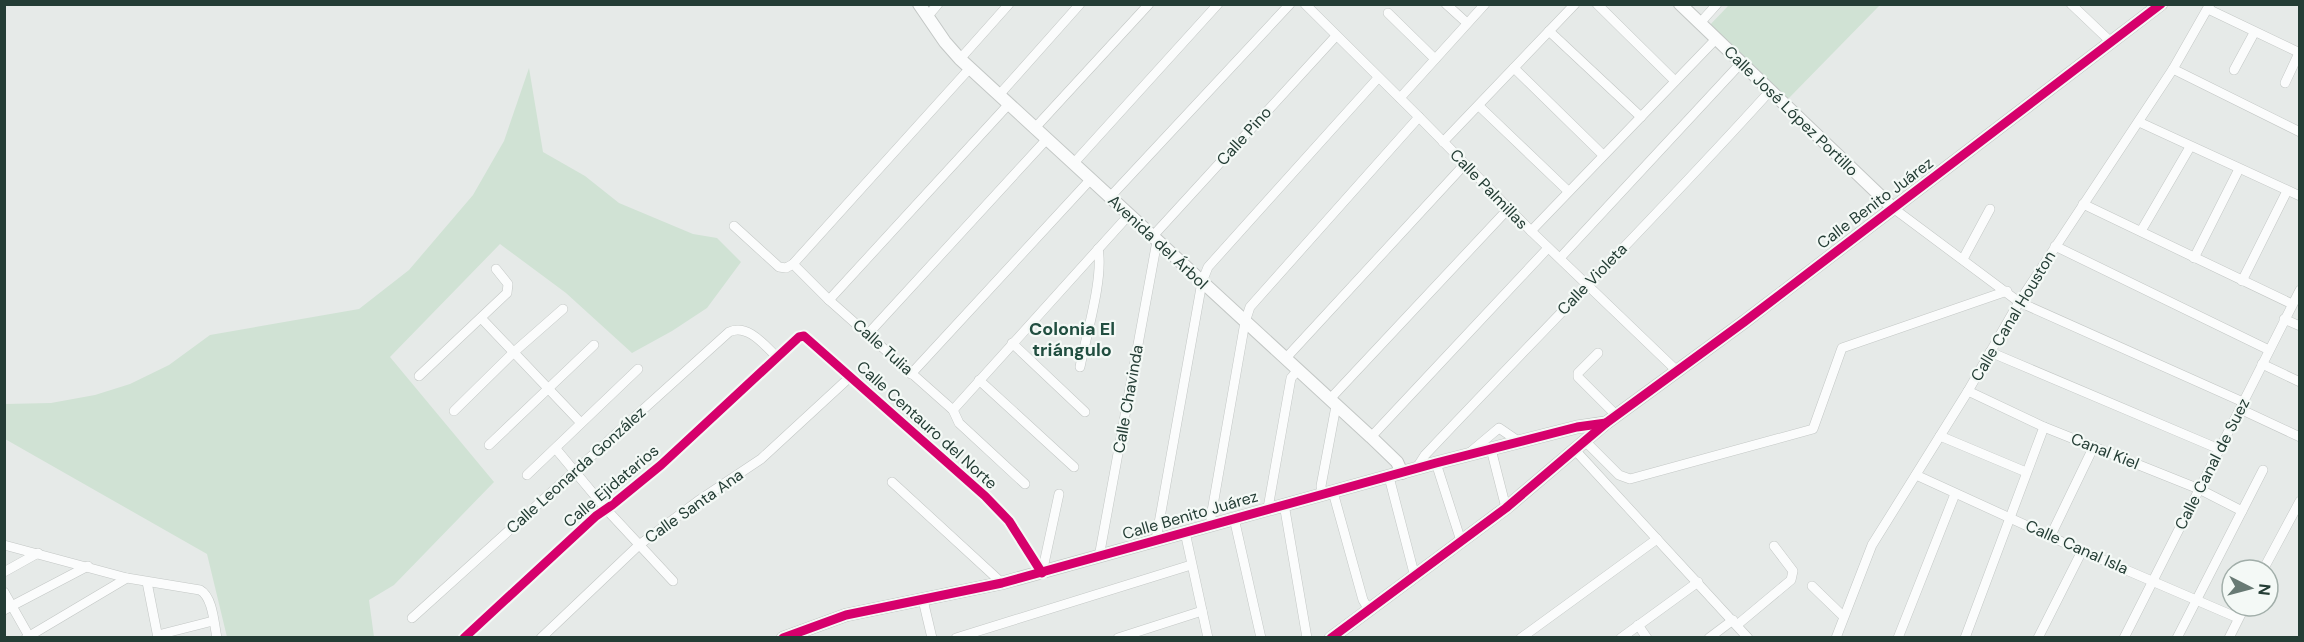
<svg xmlns="http://www.w3.org/2000/svg" width="2304" height="642" viewBox="0 0 2304 642" font-family="'DM Sans',sans-serif">
  <style>
    .green { fill: #d0e2d4 }
    .lines { fill: none; stroke-linecap: round; stroke-linejoin: round }
    .minor-casing { stroke: #c3c7c5; stroke-width: 10 }
    .tertiary-casing { stroke: #c3c7c5; stroke-width: 14 }
    .minor { stroke: #fbfcfc; stroke-width: 9 }
    .tertiary { stroke: #fbfcfc; stroke-width: 12 }
    .cycleway-casing { stroke: #f4f9f6; stroke-width: 13 }
    .cycleway { stroke: #d6006c; stroke-width: 9 }
    .labels { text-anchor: middle; dominant-baseline: central; stroke-width: 4.5; stroke-linejoin: round; paint-order: stroke }
    .street-label { font-size: 16px; fill: #243d35; stroke: #f4f9f6 }
    .neighbourhood-label { font-size: 18px; font-weight: bold; fill: #214e40; stroke: #f4f9f6 }
  </style>
  <rect width="100%" height="100%" fill="#e6eae8"/>
  <g class="green">
    <polygon points="1729,5 1880,5 1788,99 1707,28"/>
    <polygon points="529,68 543,152 585,176 619,203 693,234 717,238 741,262 707,308 672,331 632,353 566,293 500,244 390,357 494,482 394,585 369,600 374,637 227,637 207,554 5,439 5,404 51,403 95,395 130,384 169,365 210,335 359,309 409,270 473,195 504,141"/>
  </g>
  <g class="lines">
    <defs>
      <g id="minor">
        <polyline points="1305,4 1419,117 1531,231 1676,370"/>
        <polyline points="1446,4 1467,23"/>
        <polyline points="1597,4 1675,81"/>
        <polyline points="2071,4 2112,43"/>
        <polyline points="2208,9 2300,53"/>
        <polyline points="1388,13 1435,59"/>
        <polyline points="927,17 938,4"/>
        <polyline points="1700,23 1717,4"/>
        <polyline points="1549,31 1641,117"/>
        <polyline points="960,59 1009,4"/>
        <polyline points="1514,68 1603,155"/>
        <polyline points="2173,69 2300,132"/>
        <polyline points="2234,70 2254,33"/>
        <polyline points="2285,83 2299,53"/>
        <polyline points="999,95 1080,4"/>
        <polyline points="1400,98 1485,4"/>
        <polyline points="1479,106 1568,191"/>
        <polyline points="2139,122 2300,196"/>
        <polyline points="1034,129 1149,4"/>
        <polyline points="1443,142 1575,4"/>
        <polyline points="1073,164 1218,4"/>
        <polyline points="1110,197 1290,4"/>
        <polyline points="2083,204 2292,304"/>
        <polyline points="1893,208 2019,302 2243,402"/>
        <polyline points="734,226 779,267 786,268 793,264 829,300 953,410 959,423 1025,484"/>
        <polyline points="1531,231 1716,39"/>
        <polyline points="2141,231 2190,147"/>
        <polyline points="1152,237 1336,36"/>
        <polyline points="2055,246 2269,350"/>
        <polyline points="1560,258 1741,63"/>
        <polyline points="2194,258 2239,169"/>
        <polyline points="1963,259 1990,209"/>
        <polyline points="793,264 970,68"/>
        <polyline points="2242,281 2287,191"/>
        <polyline points="829,300 1008,105"/>
        <polyline points="481,318 581,423"/>
        <polyline points="2284,319 2300,326"/>
        <polyline points="868,334 1046,140"/>
        <polyline points="1012,343 1085,412"/>
        <polyline points="1990,352 2219,449"/>
        <polyline points="1598,353 1578,373 1578,377 1617,416"/>
        <polyline points="1286,358 1464,165"/>
        <polyline points="2262,364 2300,382"/>
        <path d="M1080,367c6,-31 24,-90 18,-118"/>
        <polyline points="911,374 1090,180"/>
        <polyline points="419,376 507,293 508,284 496,269"/>
        <polyline points="979,380 1074,467"/>
        <polyline points="1968,391 2044,427 2199,489 2242,511"/>
        <polyline points="1330,399 1509,208"/>
        <polyline points="2240,409 2300,437"/>
        <polyline points="953,410 1128,216"/>
        <polyline points="454,411 514,352 563,309"/>
        <polyline points="1940,436 2026,472"/>
        <polyline points="1371,437 1548,248"/>
        <polyline points="1585,441 1619,475 1630,479 1813,429 1842,348 2007,291"/>
        <polyline points="489,445 594,345"/>
        <polyline points="556,449 606,509 673,581"/>
        <polyline points="1491,449 1506,508"/>
        <polyline points="1575,450 1748,638"/>
        <polyline points="1468,454 1499,428 1518,441"/>
        <polyline points="1436,463 1461,541"/>
        <path d="M1416,469l9,-14c115,-122 233,-240 345,-364"/>
        <polyline points="527,475 638,369"/>
        <polyline points="1916,475 2082,551 2238,618"/>
        <polyline points="1389,477 1415,577"/>
        <polyline points="892,482 1002,583"/>
        <polyline points="1333,492 1363,600 1369,610"/>
        <polyline points="1322,494 1321,486 1336,406"/>
        <polyline points="1284,504 1307,638"/>
        <polyline points="1268,508 1291,378 1298,370"/>
        <polyline points="1234,518 1261,638"/>
        <polyline points="1211,525 1211,517 1245,322 1250,307 1419,117"/>
        <polyline points="1185,532 1208,638"/>
        <polyline points="2051,535 2094,446"/>
        <polyline points="1156,540 1202,282 1208,267 1378,78"/>
        <path d="M4,545l123,33 73,12c13,7 14,34 17,48"/>
        <polyline points="1099,557 1157,241"/>
        <polyline points="2263,570 2300,501"/>
        <polyline points="4,572 38,553"/>
        <polyline points="1042,573 1059,494"/>
        <polyline points="147,582 158,638"/>
        <polyline points="1812,586 1843,616"/>
        <polyline points="4,592 30,638"/>
        <polyline points="923,600 932,638"/>
        <polyline points="4,610 88,566"/>
        <path d="M412,618l317,-286c19,-9 36,14 49,26"/>
        <polyline points="1638,625 1647,638"/>
        <polyline points="1737,625 1791,580 1793,571 1774,546"/>
        <polyline points="158,635 213,621"/>
        <polyline points="26,638 127,578"/>
        <polyline points="464,638 596,516 612,505 661,465 799,337 804,336 985,496 1009,521 1042,573"/>
        <polyline points="541,638 639,545 698,501 761,459 850,377"/>
        <polyline points="956,638 1191,565"/>
        <polyline points="1118,638 1202,611"/>
        <polyline points="1521,638 1657,539"/>
        <polyline points="1621,638 1698,582"/>
        <polyline points="1709,638 1733,620"/>
        <polyline points="1836,638 1872,545 1968,391 2019,302 2173,69 2210,4"/>
        <polyline points="1898,638 1955,494"/>
        <polyline points="1965,638 2044,427"/>
        <polyline points="2038,638 2082,551"/>
        <polyline points="2124,638 2300,290"/>
        <polyline points="2177,638 2263,470"/>
        <polyline points="2229,638 2245,606"/>
      </g>
      <g id="tertiary">
        <polyline points="919,4 945,42 960,59 1371,437 1397,462 1402,473"/>
        <polyline points="1680,4 1893,208"/>
        <polyline points="783,638 846,615 1002,583 1436,463 1577,427 1604,423"/>
        <polyline points="1331,638 1506,508 1606,423 1744,322 2161,4"/>
      </g>
    </defs>
    <use href="#minor" class="minor-casing"/>
    <use href="#tertiary" class="tertiary-casing"/>
    <use href="#minor" class="minor"/>
    <use href="#tertiary" class="tertiary"/>
    <defs>
      <g id="cycleway">
        <polyline points="464,638 596,516 612,505 661,465 799,337 804,336 985,496 1009,521 1042,573"/>
        <polyline points="783,638 846,615 1002,583 1436,463 1577,427 1606,423"/>
        <polyline points="1331,638 1506,508 1606,423 1744,322 2161,4"/>
      </g>
    </defs>
    <use href="#cycleway" class="cycleway-casing"/>
    <use href="#cycleway" class="cycleway"/>
  </g>
  <g class="labels">
    <g class="street-label">
      <text transform="translate(1791 111) rotate(44)">Calle José López Portillo</text>
      <text transform="translate(1244 136) rotate(-48)">Calle Pino</text>
      <text transform="translate(1489 189) rotate(46)">Calle Palmillas</text>
      <text transform="translate(1875 203) rotate(-37)">Calle Benito Juárez</text>
      <text transform="translate(1158 242) rotate(43)">Avenida del Árbol</text>
      <text transform="translate(1592 279) rotate(-46)">Calle Violeta</text>
      <text transform="translate(2013 316) rotate(-59)">Calle Canal Houston</text>
      <text transform="translate(883 347) rotate(42)">Calle Tulia</text>
      <text transform="translate(1128 399) rotate(-80)">Calle Chavinda</text>
      <text transform="translate(927 425) rotate(42)">Calle Centauro del Norte</text>
      <text transform="translate(2105 451) rotate(22)">Canal Kiel</text>
      <text transform="translate(2212 464) rotate(-63)">Calle Canal de Suez</text>
      <text transform="translate(576 470) rotate(-42)">Calle Leonarda González</text>
      <text transform="translate(611 486) rotate(-40)">Calle Ejidatarios</text>
      <text transform="translate(694 506) rotate(-35)">Calle Santa Ana</text>
      <text transform="translate(1190 515) rotate(-16)">Calle Benito Juárez</text>
      <text transform="translate(2077 547) rotate(24)">Calle Canal Isla</text>
    </g>
    <g class="neighbourhood-label">
      <text x="1072" y="329">Colonia El<tspan x="1072" dy="21">triángulo</tspan></text>
    </g>
  </g>
  <rect width="2304" height="642" fill="none" stroke="#243d35" stroke-width="12"/>
  <g transform="translate(2250 588) rotate(96)"><circle r="28" fill="#f4f9f6" stroke="#a1aea9" stroke-width="1.5"/>
  <path d="M0-4.5L10 22L0 15L-10 22Z" fill="#687a74"/>
  <text y="-9" font-size="16" font-weight="bold" text-anchor="middle" fill="#243d35">N</text>
  </g>
</svg>
